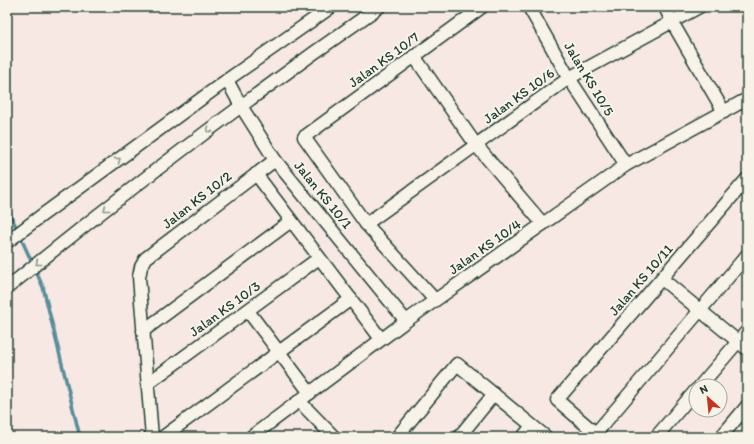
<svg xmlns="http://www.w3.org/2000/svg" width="754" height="444" viewBox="0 0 754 444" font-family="Itim,sans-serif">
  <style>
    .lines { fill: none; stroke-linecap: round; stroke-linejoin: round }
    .stream { stroke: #578e99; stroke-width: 3.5 }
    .minor-casing { stroke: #1f3d34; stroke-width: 15 }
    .minor { stroke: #f7f3e8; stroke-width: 12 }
    .oneway { stroke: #8b988e }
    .labels { text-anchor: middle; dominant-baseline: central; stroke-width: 4; stroke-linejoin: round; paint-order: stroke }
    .street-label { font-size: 14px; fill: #1f3d34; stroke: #f7f3e8 }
  </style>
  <rect width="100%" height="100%" fill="#f7e8e4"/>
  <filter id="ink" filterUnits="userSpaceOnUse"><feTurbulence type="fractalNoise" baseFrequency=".025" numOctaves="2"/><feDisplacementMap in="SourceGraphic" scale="8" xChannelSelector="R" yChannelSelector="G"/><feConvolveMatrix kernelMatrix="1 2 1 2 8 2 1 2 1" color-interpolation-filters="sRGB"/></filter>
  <g filter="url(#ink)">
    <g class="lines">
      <polyline class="stream" points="7,207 43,287 80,437"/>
      <defs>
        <g id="minor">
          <polyline points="529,7 569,78 626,165"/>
          <polyline points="665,7 672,22 724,112"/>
          <polyline points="414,56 476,145 543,224"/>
          <polyline points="227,80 241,106 275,160 406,321"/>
          <polyline points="256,174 381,339"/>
          <polyline points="366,224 569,78 699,7"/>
          <polyline points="7,242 41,216 227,80 331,7"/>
          <polyline points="662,279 747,349"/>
          <path d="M7,288c120,-98 244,-192 372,-281"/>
          <polyline points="435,300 366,224 304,137 482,7"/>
          <polyline points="248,311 310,393"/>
          <polyline points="143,331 291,221"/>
          <polyline points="147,384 319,258"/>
          <polyline points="700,386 747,331"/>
          <polyline points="299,401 334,437"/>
          <polyline points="596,433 747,255"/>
          <polyline points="152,437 139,277 141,267 146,258 275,160"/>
          <polyline points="163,437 351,299"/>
          <polyline points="251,437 406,321 626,165 747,99"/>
          <polyline points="397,437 457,364 546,437"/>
          <polyline points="459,437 494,394"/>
          <polyline points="523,437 532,426"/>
          <polyline points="600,437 557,400 747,179"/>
          <polyline points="656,437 696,390"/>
          <polyline points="721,437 747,406"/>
        </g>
      </defs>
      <use href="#minor" class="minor-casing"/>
      <use href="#minor" class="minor"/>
    </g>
    <defs><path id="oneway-chevron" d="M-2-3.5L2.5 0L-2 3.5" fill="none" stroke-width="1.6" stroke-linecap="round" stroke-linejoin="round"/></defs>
    <g class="oneway">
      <use href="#oneway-chevron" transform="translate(209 130) rotate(143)"/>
      <use href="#oneway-chevron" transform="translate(118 160) rotate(-36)"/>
      <use href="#oneway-chevron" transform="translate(106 209) rotate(142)"/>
      <use href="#oneway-chevron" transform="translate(38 263) rotate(141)"/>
    </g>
  </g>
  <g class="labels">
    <g class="street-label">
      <text transform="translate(384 60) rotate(-36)">Jalan KS 10/7</text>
      <text transform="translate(589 79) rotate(59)">Jalan KS 10/5</text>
      <text transform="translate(519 96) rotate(-36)">Jalan KS 10/6</text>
      <text transform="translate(323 195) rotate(51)">Jalan KS 10/1</text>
      <text transform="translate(197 200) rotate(-38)">Jalan KS 10/2</text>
      <text transform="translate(485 247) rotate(-35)">Jalan KS 10/4</text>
      <text transform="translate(641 280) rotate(-49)">Jalan KS 10/11</text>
      <text transform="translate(225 309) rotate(-36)">Jalan KS 10/3</text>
    </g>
  </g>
  <rect width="754" height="444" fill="none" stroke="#f7f3e8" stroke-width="24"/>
  <rect x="12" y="12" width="730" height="420" fill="none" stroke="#1f3d34" stroke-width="1.5" filter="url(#ink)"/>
  <g transform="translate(708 398) rotate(333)"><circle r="19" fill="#f7f3e8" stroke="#a1aaa0"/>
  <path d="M0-3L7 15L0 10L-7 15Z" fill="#c8321e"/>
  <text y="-6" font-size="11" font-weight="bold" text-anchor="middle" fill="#1f3d34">N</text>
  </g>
</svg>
